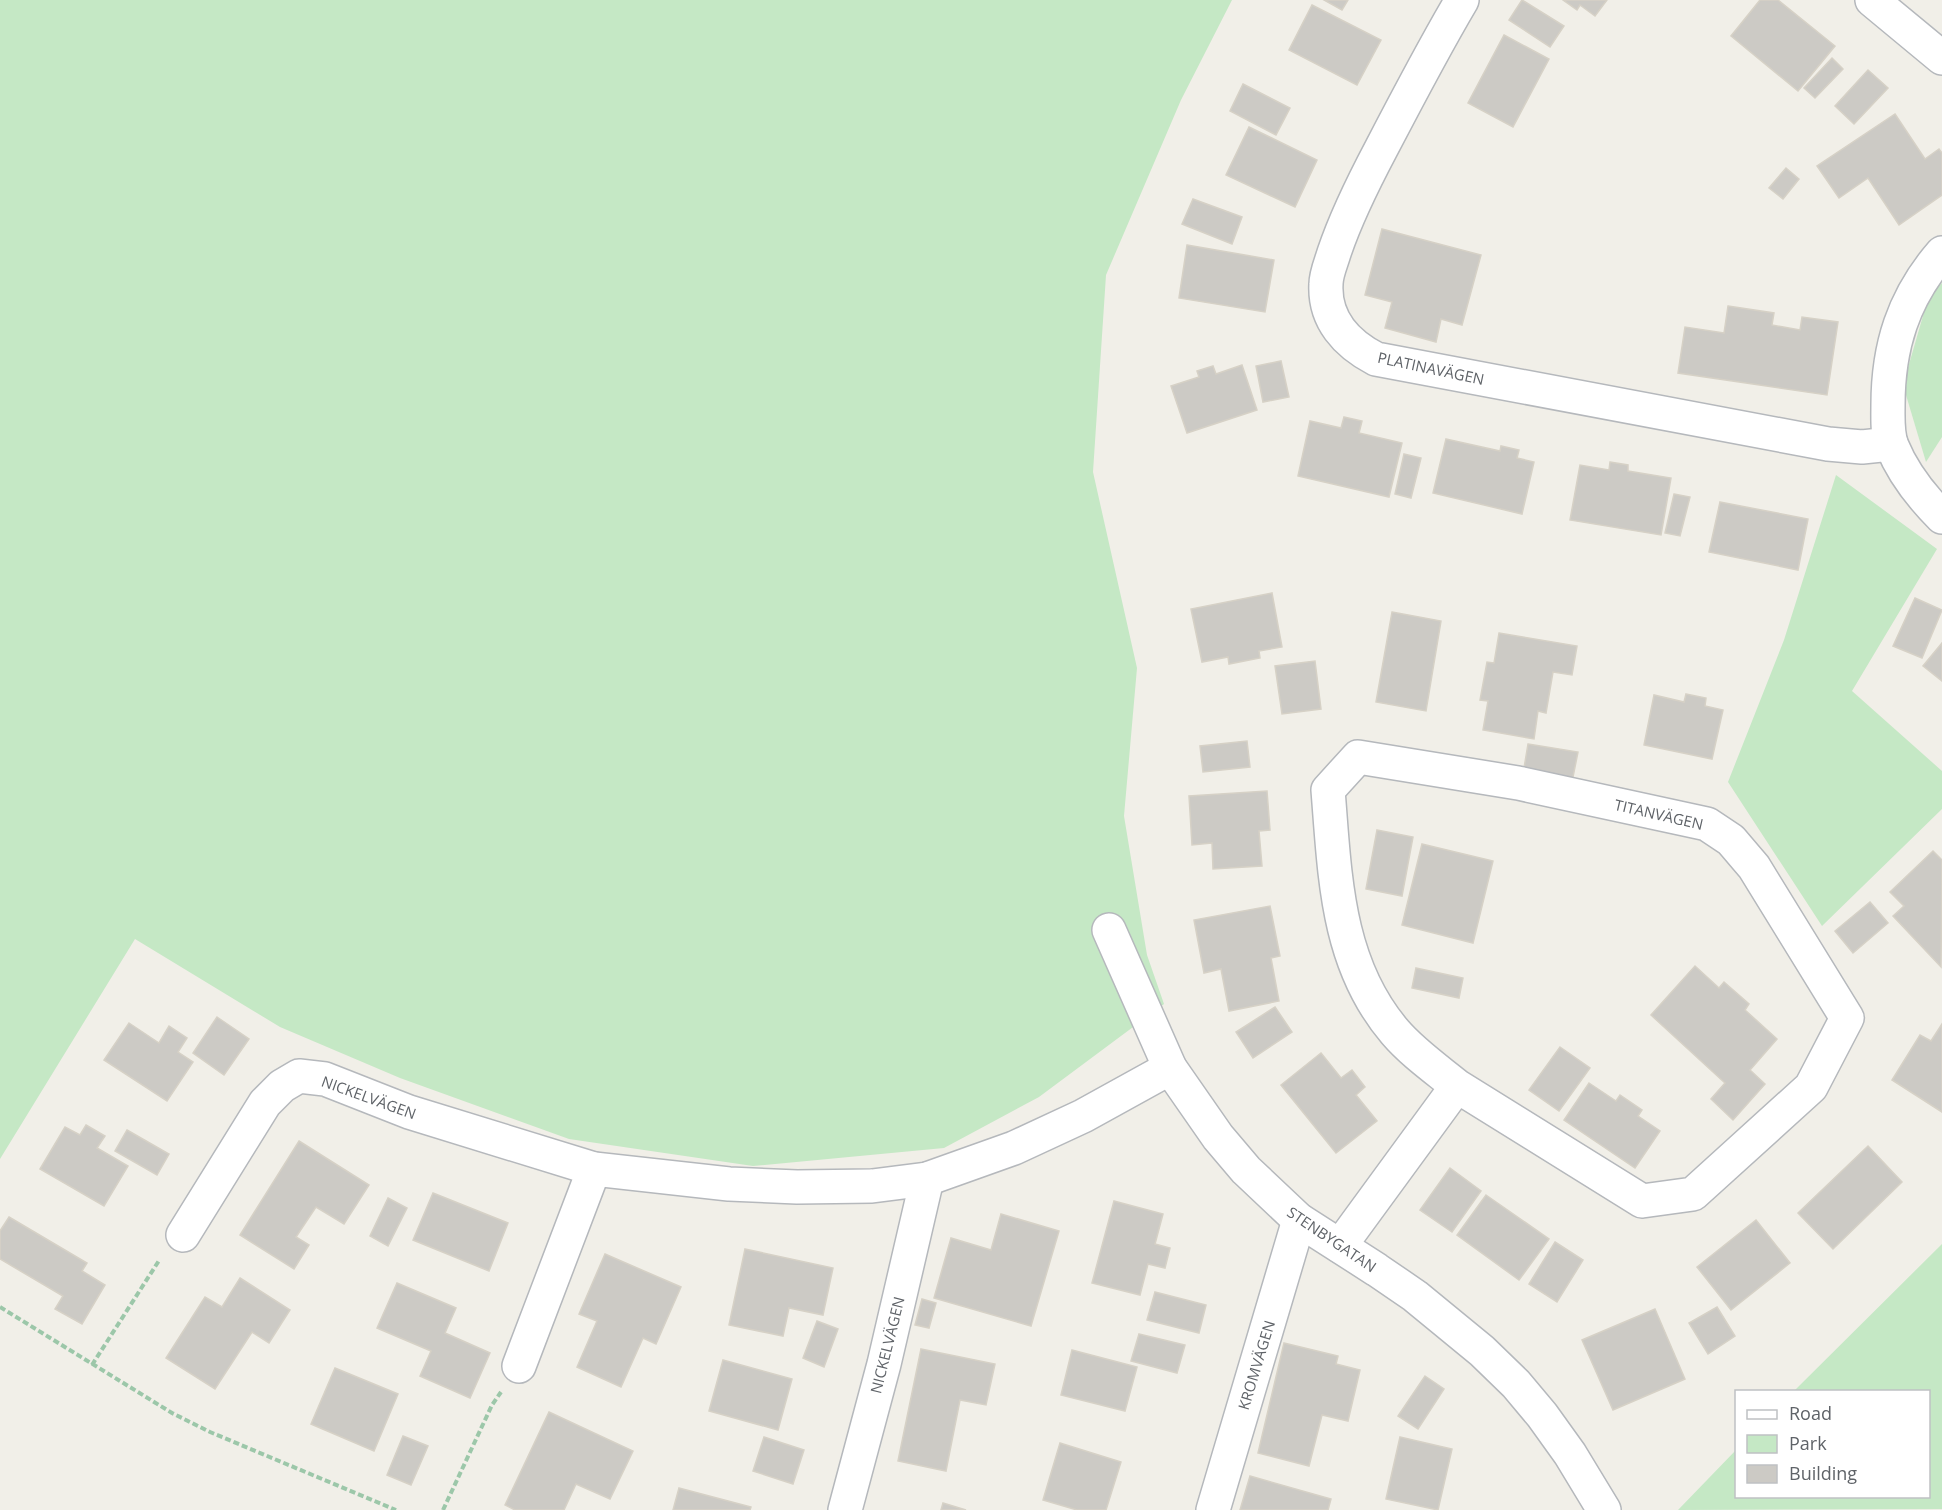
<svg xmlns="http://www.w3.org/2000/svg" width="1942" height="1510" viewBox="0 0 1942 1510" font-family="'Open Sans',sans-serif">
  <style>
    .green { fill: #c5e8c5 }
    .building { fill: #cccac5; stroke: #d6d1c6; stroke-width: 1.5 }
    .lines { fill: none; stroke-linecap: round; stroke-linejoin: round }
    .street-casing { stroke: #b5b8bc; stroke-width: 36 }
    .path { stroke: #9cc7a9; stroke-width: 4; stroke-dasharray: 6 3; stroke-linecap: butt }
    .street { stroke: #fff; stroke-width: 33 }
    .labels { text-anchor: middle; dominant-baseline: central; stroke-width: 6; stroke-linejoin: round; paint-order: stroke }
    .street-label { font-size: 15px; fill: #5f6368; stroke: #fff }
  </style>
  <rect width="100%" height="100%" fill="#f1efe8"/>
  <g class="green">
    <polygon points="0,0 1232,0 1181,100 1106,275 1093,472 1137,668 1124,816 1147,955 1164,1004 1039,1097 944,1148 753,1166 569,1139 400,1078 280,1027 135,939 0,1159"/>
    <polygon points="1942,283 1942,437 1926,462 1903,385 1929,295"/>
    <polygon points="1836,475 1937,549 1852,691 1942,771 1942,809 1822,926 1728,782 1784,640"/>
    <polygon points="1942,1244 1942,1509 1678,1510 1736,1450 1736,1496 1928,1496 1928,1392 1794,1391"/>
  </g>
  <g class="building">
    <polygon points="1324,0 1348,0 1342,10"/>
    <polygon points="1522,0 1564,26 1550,47 1509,20"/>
    <polygon points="1563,0 1607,0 1595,16 1580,5 1577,10"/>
    <polygon points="1760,0 1778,0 1835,46 1798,91 1731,36"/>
    <polygon points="1312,5 1381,40 1357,85 1289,50"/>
    <polygon points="1504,35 1549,59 1513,127 1468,103"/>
    <polygon points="1832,58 1843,69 1815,98 1804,88"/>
    <polygon points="1868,70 1888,88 1854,124 1835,106"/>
    <polygon points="1243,84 1290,108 1276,135 1230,111"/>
    <polygon points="1895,114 1925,159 1939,149 1942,153 1942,195 1899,225 1868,178 1839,198 1817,166"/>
    <polygon points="1249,127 1317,160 1295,207 1226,175"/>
    <polygon points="1786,168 1799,179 1783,199 1769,188"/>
    <polygon points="1193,199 1242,217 1232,244 1182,224"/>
    <polygon points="1382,229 1481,255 1462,325 1441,319 1436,342 1385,328 1392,302 1365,295"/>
    <polygon points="1187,245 1274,260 1265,312 1179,298"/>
    <polygon points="1728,306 1774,313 1772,325 1800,330 1802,317 1838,322 1827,395 1678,373 1685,327 1724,333"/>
    <polygon points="1281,361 1289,397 1263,402 1256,366"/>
    <polygon points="1242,365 1257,410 1187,433 1171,386 1199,377 1197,371 1213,366 1216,374"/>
    <polygon points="1344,417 1362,421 1359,433 1402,443 1389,497 1298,476 1310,421 1341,428"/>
    <polygon points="1446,439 1500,451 1501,446 1519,450 1517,458 1534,462 1522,514 1433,493"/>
    <polygon points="1404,454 1421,458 1411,498 1395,494"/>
    <polygon points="1610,462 1628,465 1628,471 1671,478 1661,535 1570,520 1580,465 1609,470"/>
    <polygon points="1674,494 1690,497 1680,536 1665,533"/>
    <polygon points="1720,502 1808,519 1798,570 1709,552"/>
    <polygon points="1272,593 1282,647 1259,651 1260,658 1229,664 1228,657 1202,662 1191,609"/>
    <polygon points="1915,598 1942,610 1922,658 1893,646"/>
    <polygon points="1392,612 1441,621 1426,711 1376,702"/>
    <polygon points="1499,633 1577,646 1572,675 1553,672 1546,713 1538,711 1534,739 1483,730 1488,701 1480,700 1487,662 1494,663"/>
    <polygon points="1942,643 1942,681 1923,666"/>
    <polygon points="1315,661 1321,709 1282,714 1275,666"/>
    <polygon points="1686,694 1706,698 1705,706 1723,710 1712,759 1644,745 1654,695 1684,702"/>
    <polygon points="1247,741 1250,767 1203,772 1200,746"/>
    <polygon points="1528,744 1578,752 1572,782 1523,774"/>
    <polygon points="1267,791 1270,830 1259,831 1262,866 1213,869 1212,843 1192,845 1189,796"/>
    <polygon points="1377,830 1413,837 1402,896 1366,889"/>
    <polygon points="1422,844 1493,861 1473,943 1402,925"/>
    <polygon points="1933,851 1942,860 1941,967 1893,916 1904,906 1890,892"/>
    <polygon points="1870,902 1888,923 1853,953 1835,931"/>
    <polygon points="1270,906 1280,956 1271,958 1279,1001 1229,1011 1221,969 1204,973 1194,920"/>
    <polygon points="1695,966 1719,988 1724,982 1749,1004 1745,1010 1777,1039 1750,1070 1765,1084 1733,1120 1711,1099 1725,1083 1651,1015"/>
    <polygon points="1416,968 1463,978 1459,998 1412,988"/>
    <polygon points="1275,1007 1292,1032 1253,1058 1236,1032"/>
    <polygon points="217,1017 249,1039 224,1075 193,1053"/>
    <polygon points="129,1023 159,1043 169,1026 187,1038 178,1052 193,1062 167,1101 104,1060"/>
    <polygon points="1942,1024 1942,1112 1892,1080 1920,1035 1931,1041"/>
    <polygon points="1560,1047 1590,1068 1559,1111 1529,1090"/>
    <polygon points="1321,1053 1341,1078 1352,1070 1365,1087 1356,1095 1377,1121 1336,1153 1281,1085"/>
    <polygon points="1589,1083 1616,1101 1620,1095 1642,1110 1638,1116 1660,1131 1635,1168 1564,1120"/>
    <polygon points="86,1125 105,1136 97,1148 128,1166 104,1206 40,1169 65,1127 80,1135"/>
    <polygon points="127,1130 169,1154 157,1175 115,1151"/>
    <polygon points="299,1141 369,1185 344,1224 316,1207 296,1237 309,1245 294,1269 240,1235"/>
    <polygon points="1868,1146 1902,1182 1833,1249 1798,1213"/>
    <polygon points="1450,1168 1481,1191 1452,1232 1420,1210"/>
    <polygon points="433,1193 508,1223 489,1271 413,1240"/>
    <polygon points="1486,1195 1549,1239 1519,1280 1457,1235"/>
    <polygon points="388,1198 407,1208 388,1246 370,1236"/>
    <polygon points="1114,1201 1163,1214 1155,1244 1170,1248 1165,1268 1148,1264 1140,1295 1092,1283"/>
    <polygon points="1001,1214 1059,1231 1031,1326 934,1298 951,1238 991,1250"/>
    <polygon points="9,1217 87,1263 82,1271 105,1285 82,1324 55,1309 63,1296 0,1259 0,1231"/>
    <polygon points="1756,1220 1790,1263 1731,1310 1697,1267"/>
    <polygon points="1555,1242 1583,1260 1557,1302 1529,1284"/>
    <polygon points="745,1249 833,1268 823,1315 789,1308 783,1336 729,1325"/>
    <polygon points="605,1254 681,1287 656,1344 643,1338 621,1387 577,1367 597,1321 579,1314"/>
    <polygon points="240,1278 290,1310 269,1343 252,1332 215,1389 166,1358 205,1297 222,1307"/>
    <polygon points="397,1283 456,1308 445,1333 490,1353 470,1398 420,1376 431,1351 377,1328"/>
    <polygon points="1155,1292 1206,1305 1199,1333 1147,1320"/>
    <polygon points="922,1299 936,1303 929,1328 915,1325"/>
    <polygon points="1717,1307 1735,1336 1708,1354 1689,1323"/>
    <polygon points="1655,1309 1685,1379 1613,1410 1582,1340"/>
    <polygon points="817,1321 838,1329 824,1367 803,1358"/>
    <polygon points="1139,1334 1185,1345 1177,1373 1131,1361"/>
    <polygon points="1284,1343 1338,1356 1336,1364 1360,1370 1348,1421 1322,1415 1309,1466 1258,1453"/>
    <polygon points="921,1349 995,1364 986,1405 960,1400 946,1471 898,1461"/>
    <polygon points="1072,1350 1137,1367 1125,1411 1061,1395"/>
    <polygon points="723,1360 792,1379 778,1430 709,1411"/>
    <polygon points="335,1368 398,1394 374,1451 311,1424"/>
    <polygon points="1425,1376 1444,1389 1418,1429 1398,1416"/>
    <polygon points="549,1412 633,1451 610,1499 576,1484 564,1510 515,1510 505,1505"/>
    <polygon points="403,1436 428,1446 411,1485 387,1475"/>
    <polygon points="764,1437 804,1450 793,1484 753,1471"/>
    <polygon points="1400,1437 1452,1449 1438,1510 1386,1499"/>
    <polygon points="1060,1443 1121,1462 1106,1510 1077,1510 1043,1500"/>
    <polygon points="1250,1476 1331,1499 1328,1510 1240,1510"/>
    <polygon points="679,1488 751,1507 750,1510 673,1510"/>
    <polygon points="943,1503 966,1510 941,1510"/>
  </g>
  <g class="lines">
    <defs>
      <g id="street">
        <path d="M1462,0c-29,49 -55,99 -81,149 -18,34 -35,68 -47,104 -3,10 -8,21 -8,31 -2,36 21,60 50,75l452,85 34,3 29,-3"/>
        <polyline points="1872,0 1942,58"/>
        <path d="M1942,253c-39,45 -54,94 -54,152 0,13 -1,29 4,41 11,27 30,51 50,71"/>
        <polyline points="1109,930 1170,1068 1218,1137 1246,1170 1299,1220 1377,1270 1415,1296 1482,1351 1516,1384 1542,1415 1570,1454 1604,1510"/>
        <polyline points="183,1235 265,1103 282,1086 299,1076 325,1079 409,1112 594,1169 729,1184 797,1187 872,1186 927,1179 1014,1148 1083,1116 1170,1068"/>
        <path d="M1340,1246l117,-160 185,115 51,-7 118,-107 36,-69 -93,-151 -23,-27 -24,-16 -189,-41 -160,-26 -30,33c7,85 8,173 67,242 17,20 41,37 62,54"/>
        <polyline points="519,1366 594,1169"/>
        <polyline points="845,1510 884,1364 927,1179"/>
        <polyline points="1213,1510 1299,1220"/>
      </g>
    </defs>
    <use href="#street" class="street-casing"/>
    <g class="path">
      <polyline points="0,1307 172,1413 210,1432 396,1510"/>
      <polyline points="92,1365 160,1259"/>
      <polyline points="443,1510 492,1405 501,1392"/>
    </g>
    <use href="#street" class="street"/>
  </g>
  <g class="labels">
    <g class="street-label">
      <text transform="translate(1431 368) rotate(12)">PLATINAVÄGEN</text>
      <text transform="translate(1659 814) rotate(13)">TITANVÄGEN</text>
      <text transform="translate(369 1097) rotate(20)">NICKELVÄGEN</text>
      <text transform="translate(1332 1239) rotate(34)">STENBYGATAN</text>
      <text transform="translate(887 1345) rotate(-76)">NICKELVÄGEN</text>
      <text transform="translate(1256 1365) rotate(-73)">KROMVÄGEN</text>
    </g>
  </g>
  <rect x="1735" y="1390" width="195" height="108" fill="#ffffff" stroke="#bfc1c3" stroke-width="1.5"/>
  <rect x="1747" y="1410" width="30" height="9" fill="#ffffff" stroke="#bfc1c3" stroke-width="1.5"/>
  <text x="1789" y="1420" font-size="18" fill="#5f6368">Road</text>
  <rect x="1747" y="1435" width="30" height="18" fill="#c5e8c5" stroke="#bfc1c3" stroke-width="1.5"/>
  <text x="1789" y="1450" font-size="18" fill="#5f6368">Park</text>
  <rect x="1747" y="1465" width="30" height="18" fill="#cccac5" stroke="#bfc1c3" stroke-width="1.5"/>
  <text x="1789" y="1480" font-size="18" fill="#5f6368">Building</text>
</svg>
